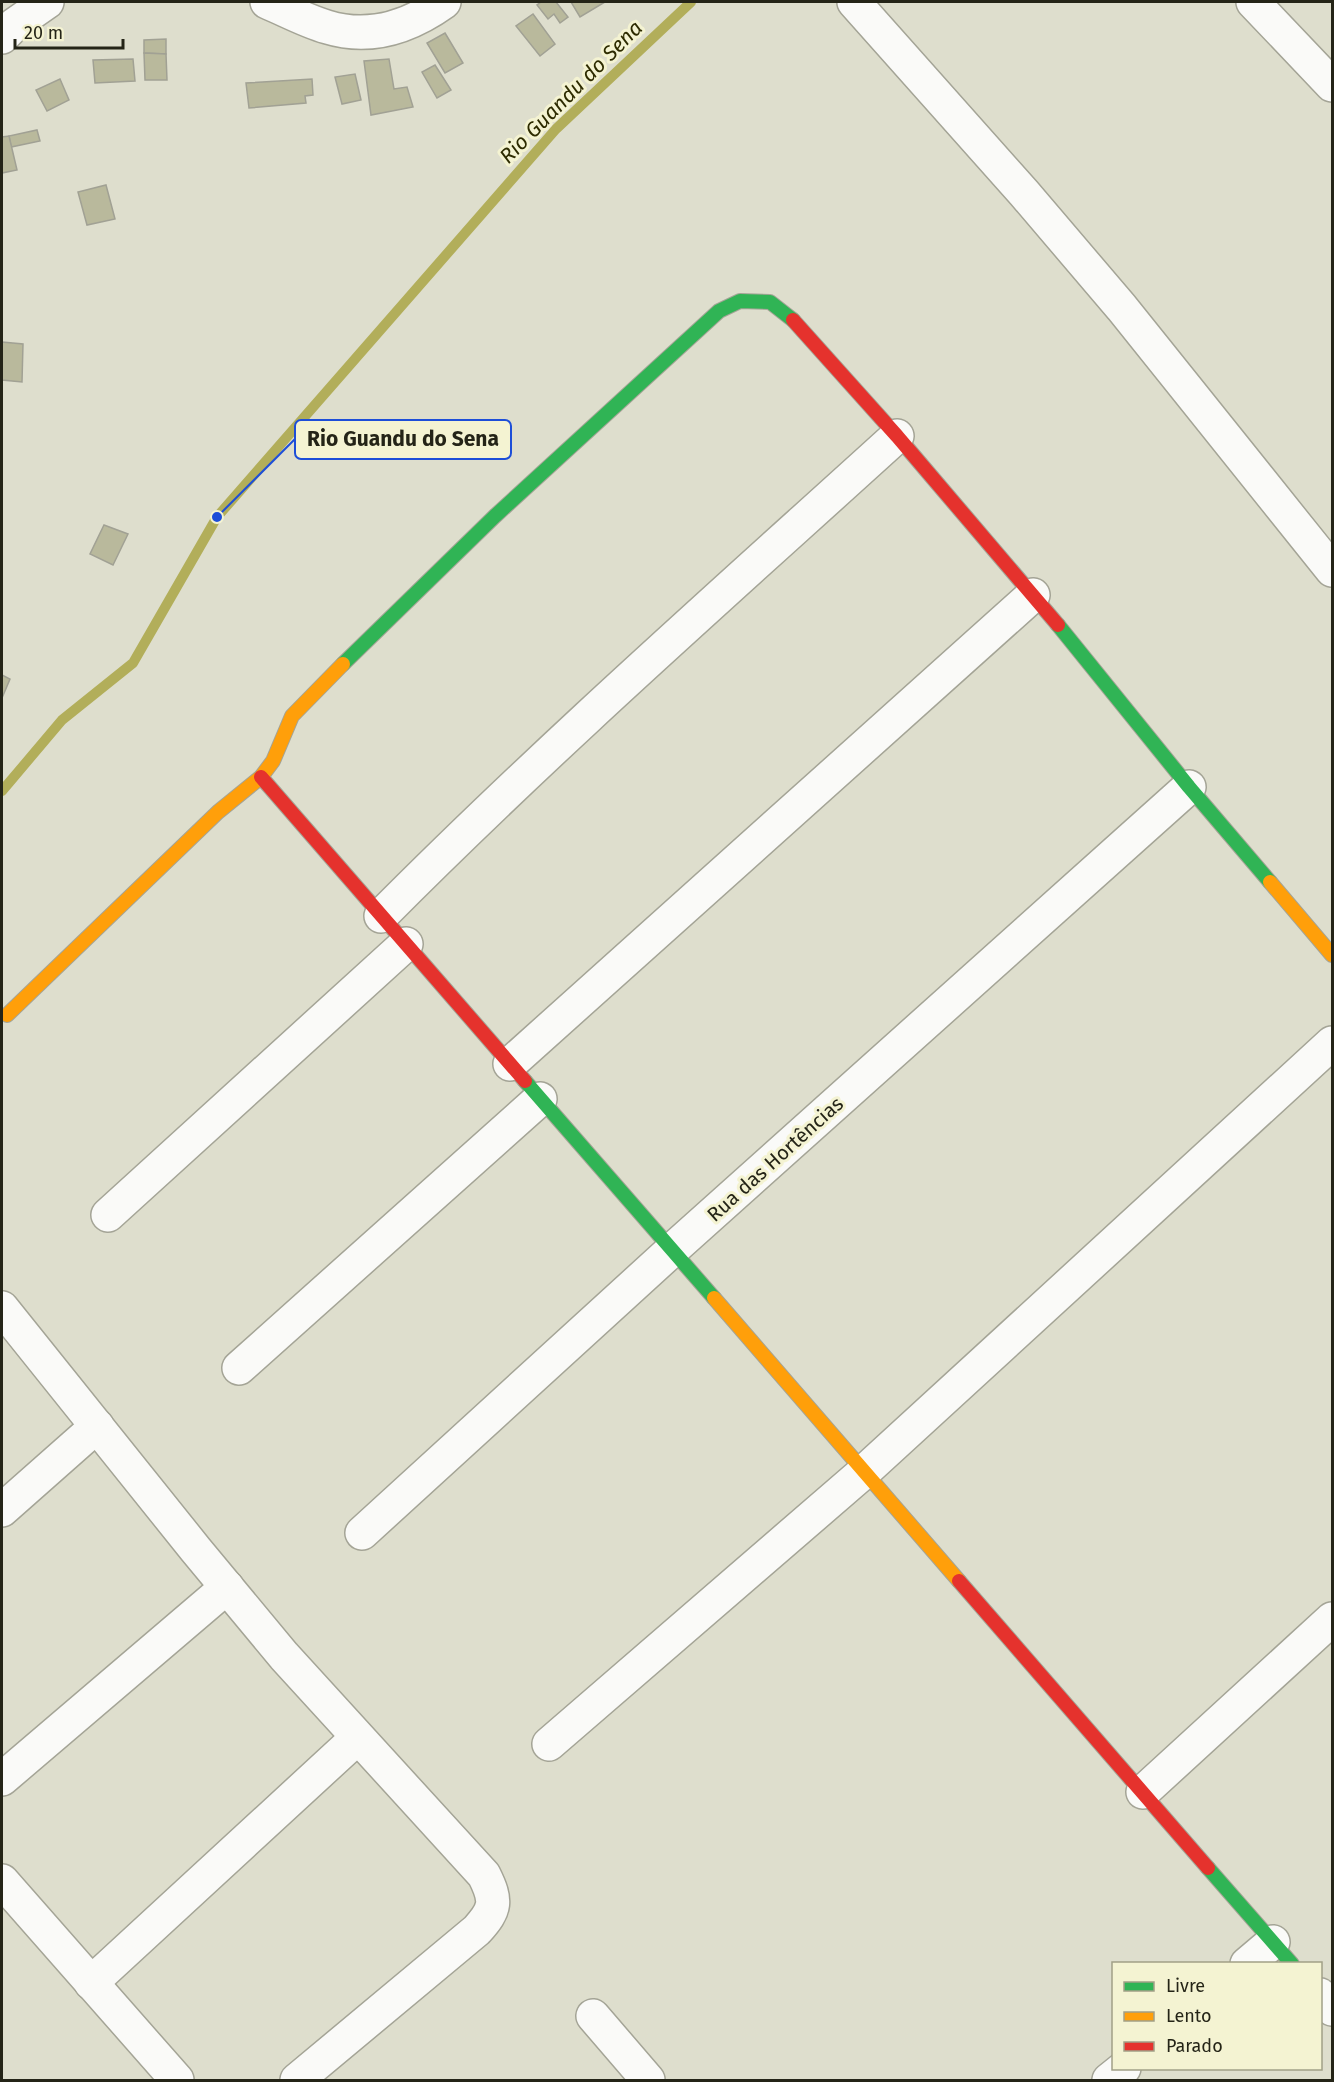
<svg xmlns="http://www.w3.org/2000/svg" width="1334" height="2082" viewBox="0 0 1334 2082" font-family="'Fira Sans',sans-serif">
  <style>
    .lines { fill: none; stroke-linecap: round; stroke-linejoin: round }
    .stream { stroke: #b2ae5a; stroke-width: 10 }
    .building { fill: #b9b99c; stroke: #a1a194; stroke-width: 1.5 }
    .street-casing { stroke: #a4a496; stroke-width: 36 }
    .fast-casing { stroke: #a4a496; stroke-width: 16 }
    .slow-casing { stroke: #a4a496; stroke-width: 16 }
    .jam-casing { stroke: #a4a496; stroke-width: 16 }
    .street { stroke: #fafaf8; stroke-width: 33 }
    .fast { stroke: #30b455; stroke-width: 14 }
    .slow { stroke: #ff9f0a; stroke-width: 14 }
    .jam { stroke: #e5322d; stroke-width: 14 }
    .labels { text-anchor: middle; dominant-baseline: central; stroke-width: 6; stroke-linejoin: round; paint-order: stroke }
    .street-label { font-size: 20px; fill: #242417; stroke: #f4f3d2 }
    .water-label { font-size: 21px; font-style: italic; fill: #2d2b00; stroke: #f4f3d2 }
    .leader { fill: none; stroke: #1d4ed8; stroke-width: 2 }
    .callout-dot { fill: #1d4ed8; stroke: #f4f3d2; stroke-width: 2 }
    .callout { fill: #f4f3d2; stroke: #1d4ed8; stroke-width: 2 }
    .callout-label { font-size: 21px; text-anchor: middle; font-weight: bold; fill: #242417 }
  </style>
  <rect width="100%" height="100%" fill="#dedecd"/>
  <g class="lines">
    <polyline class="stream" points="2,791 62,720 133,663 217,517 556,129 691,2"/>
  </g>
  <g class="building">
    <polygon points="541,2 556,2 568,17 560,23 554,14 548,19 537,5"/>
    <polygon points="571,2 605,2 580,17"/>
    <polygon points="533,14 555,44 540,56 516,26"/>
    <polygon points="445,33 463,63 445,73 427,43"/>
    <polygon points="166,39 166,54 144,53 144,40"/>
    <polygon points="144,53 166,54 167,80 145,80"/>
    <polygon points="133,59 135,81 95,83 93,60"/>
    <polygon points="389,59 394,89 407,87 413,107 371,115 364,61"/>
    <polygon points="435,65 451,90 437,98 422,72"/>
    <polygon points="355,74 361,100 342,104 335,77"/>
    <polygon points="60,79 69,100 47,111 36,90"/>
    <polygon points="312,79 313,95 305,96 306,103 249,108 246,83"/>
    <polygon points="37,130 40,141 11,147 9,136"/>
    <polygon points="9,136 17,170 2,173 2,137"/>
    <polygon points="106,185 115,219 87,225 78,192"/>
    <polygon points="2,342 23,344 22,382 2,380"/>
    <polygon points="104,525 128,534 113,565 90,554"/>
    <polygon points="2,675 10,679 2,698"/>
  </g>
  <g class="lines">
    <defs>
      <g id="street">
        <path d="M267,2c19,8 39,19 60,25 42,13 82,0 117,-25"/>
        <polyline points="854,2 1024,193 1122,308 1332,570"/>
        <polyline points="1253,2 1332,85"/>
        <polyline points="2,37 14,25 47,2"/>
        <path d="M381,916c166,-167 342,-322 516,-480"/>
        <polyline points="510,1064 1033,595"/>
        <polyline points="108,1215 406,944"/>
        <path d="M2,1308l194,242 88,106 200,219c13,26 12,34 -7,55l-180,150"/>
        <polyline points="239,1368 540,1099"/>
        <polyline points="2,1510 97,1426"/>
        <polyline points="362,1533 672,1250 1189,787"/>
        <polyline points="549,1744 865,1471 1332,1043"/>
        <polyline points="2,1779 227,1587"/>
        <polyline points="1143,1792 1332,1619"/>
        <polyline points="2,1881 177,2080"/>
        <polyline points="1247,1964 1273,1942"/>
        <polyline points="91,1983 357,1738"/>
        <polyline points="1320,1995 1332,2009"/>
        <polyline points="593,2016 648,2080"/>
        <polyline points="1109,2080 1124,2068"/>
      </g>
      <g id="fast">
        <polyline points="1058,625 1189,787 1270,882"/>
        <polyline points="343,664 495,516 719,311 740,301 770,302 793,320"/>
        <polyline points="525,1081 714,1298"/>
        <polyline points="1208,1868 1292,1964"/>
      </g>
      <g id="slow">
        <polyline points="1270,882 1332,955"/>
        <polyline points="7,1015 218,812 261,777 273,761 292,716 343,664"/>
        <polyline points="714,1298 959,1581"/>
      </g>
      <g id="jam">
        <polyline points="793,320 897,436 1058,625"/>
        <polyline points="261,777 525,1081"/>
        <polyline points="959,1581 1208,1868"/>
      </g>
    </defs>
    <use href="#street" class="street-casing"/>
    <use href="#fast" class="fast-casing"/>
    <use href="#slow" class="slow-casing"/>
    <use href="#jam" class="jam-casing"/>
    <use href="#street" class="street"/>
    <use href="#fast" class="fast"/>
    <use href="#slow" class="slow"/>
    <use href="#jam" class="jam"/>
  </g>
  <g class="labels">
    <g class="street-label">
      <text transform="translate(775 1159) rotate(-42)">Rua das Hortências</text>
    </g>
    <g class="water-label">
      <text transform="translate(571 92) rotate(-45)">Rio Guandu do Sena</text>
    </g>
  </g>
  <path class="leader" d="M217 517L295 439"/>
  <circle class="callout-dot" cx="217" cy="517" r="6"/>
  <rect class="callout" x="295" y="420" width="216" height="39" rx="6"/>
  <g class="callout-label">
    <text x="403" y="446">Rio Guandu do Sena</text>
  </g>
  <rect width="1334" height="2082" fill="none" stroke="#242417" stroke-width="6"/>
  <rect x="1112" y="1962" width="210" height="108" fill="#f4f3d2" stroke="#a1a087" stroke-width="1.5"/>
  <rect x="1124" y="1982" width="30" height="9" fill="#30b455" stroke="#a1a087" stroke-width="1.5"/>
  <text x="1166" y="1992" font-size="18" fill="#242417">Livre</text>
  <rect x="1124" y="2012" width="30" height="9" fill="#ff9f0a" stroke="#a1a087" stroke-width="1.5"/>
  <text x="1166" y="2022" font-size="18" fill="#242417">Lento</text>
  <rect x="1124" y="2042" width="30" height="9" fill="#e5322d" stroke="#a1a087" stroke-width="1.5"/>
  <text x="1166" y="2052" font-size="18" fill="#242417">Parado</text>
  <path d="M15 39v9h108v-9" fill="none" stroke="#242417" stroke-width="3"/>
  <text x="24" y="39" font-size="18" fill="#242417" stroke="#f4f3d2" stroke-width="4.5" paint-order="stroke">20 m</text>
</svg>
